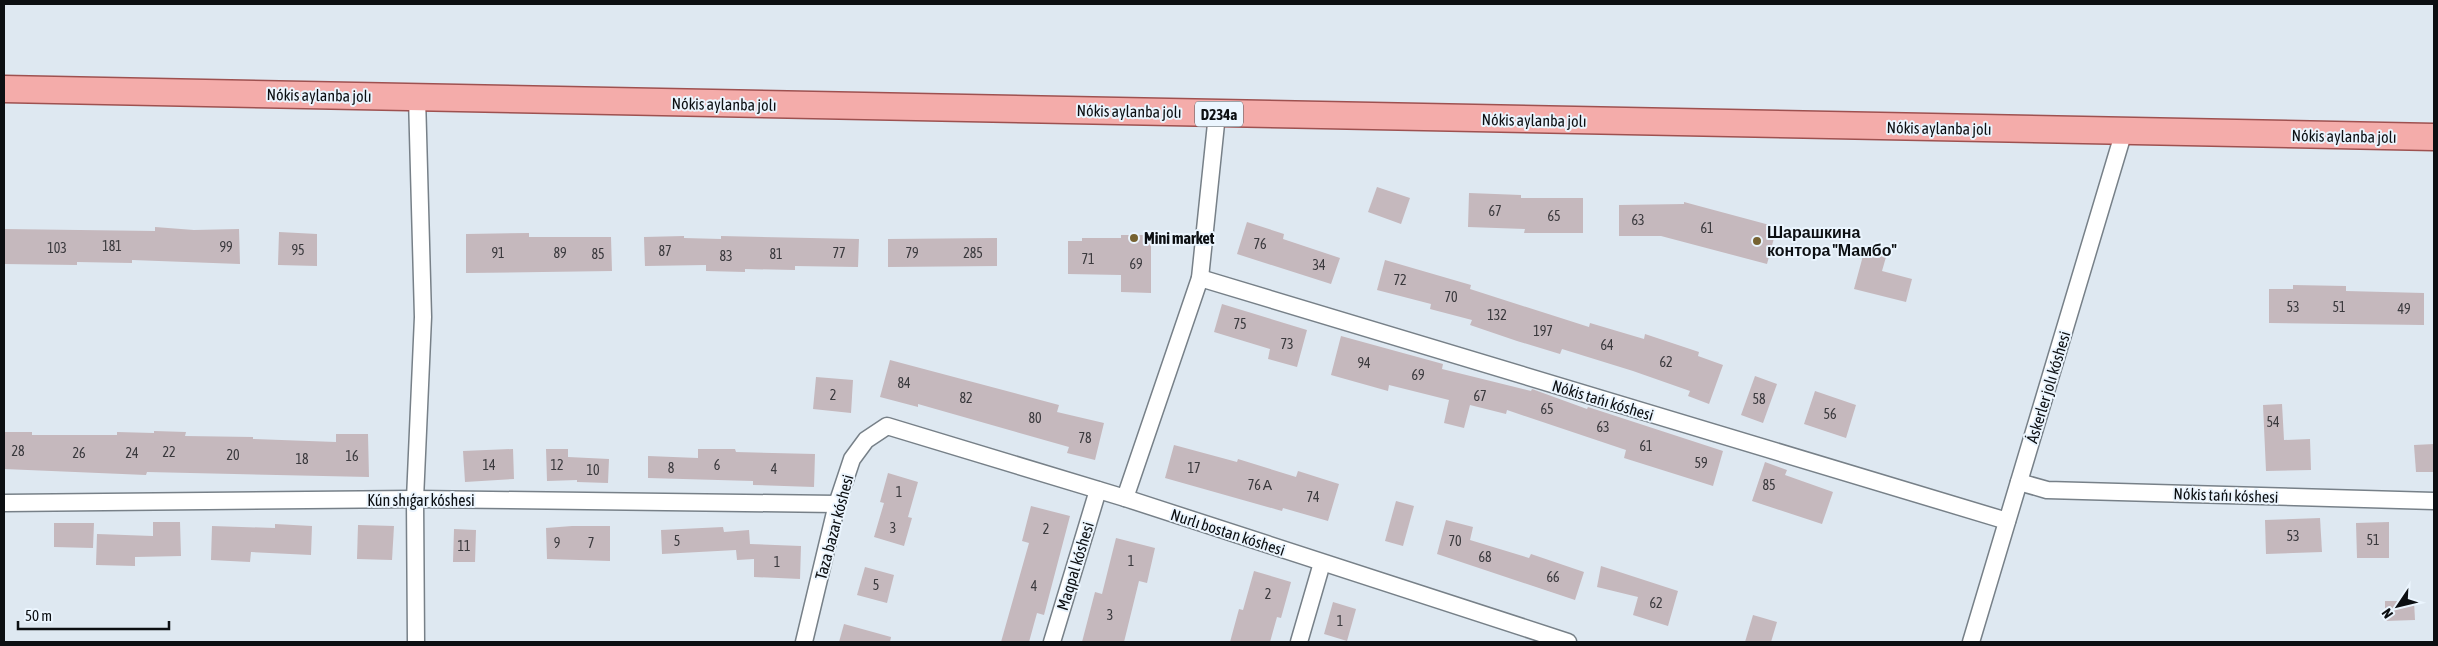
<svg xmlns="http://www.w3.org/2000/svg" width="2438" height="646" viewBox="0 0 2438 646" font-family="'Asap Condensed',sans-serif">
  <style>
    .building { fill: #c5b8bd }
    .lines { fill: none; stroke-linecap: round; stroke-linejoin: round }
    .minor-casing { stroke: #778088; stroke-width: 19 }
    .primary-casing { stroke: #9e5150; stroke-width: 29 }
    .minor { stroke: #fff; stroke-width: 16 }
    .primary { stroke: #f4acaa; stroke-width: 26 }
    .poi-dot { fill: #766231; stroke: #ebf5fe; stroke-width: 2 }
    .labels { text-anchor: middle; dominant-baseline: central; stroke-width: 4; stroke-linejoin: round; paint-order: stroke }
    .number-label { font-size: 14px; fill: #3a393d }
    .shield { fill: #ebf5fe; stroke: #4f5459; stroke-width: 1 }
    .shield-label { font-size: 15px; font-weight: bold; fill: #0c0f12 }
    .street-label { font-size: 16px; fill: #0c0f12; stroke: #ebf5fe }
    .poi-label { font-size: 16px; font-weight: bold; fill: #0c0f12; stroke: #ebf5fe; text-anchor: start }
  </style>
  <rect width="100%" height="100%" fill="#dee8f1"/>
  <g class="building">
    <polygon points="1377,187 1410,198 1401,224 1368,212"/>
    <polygon points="1469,193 1521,195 1521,198 1583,198 1583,233 1524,233 1525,229 1468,227"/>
    <polygon points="1684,202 1777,227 1767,264 1661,236 1619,236 1619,205 1684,204"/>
    <polygon points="1247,222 1284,234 1283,239 1340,258 1331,284 1237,254"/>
    <polygon points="155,227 194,230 239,229 240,264 132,260 132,263 77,262 77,265 4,264 4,229 155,231"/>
    <polygon points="279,232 317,234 317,266 278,265"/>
    <polygon points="529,233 529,237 611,237 612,271 466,273 466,234"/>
    <polygon points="1121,235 1151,235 1151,293 1121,292 1121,275 1068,274 1068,241 1082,241 1082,238 1121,238"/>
    <polygon points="684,236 684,238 721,239 721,236 859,239 858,267 795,266 795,270 745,269 745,272 706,271 706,265 645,266 644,237"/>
    <polygon points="997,238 997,266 888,267 888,239"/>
    <polygon points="1864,252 1886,257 1882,271 1912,279 1906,302 1854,289"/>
    <polygon points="1385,260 1471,285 1470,289 1589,327 1590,323 1644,339 1645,334 1699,352 1698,356 1723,365 1709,404 1688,396 1690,391 1633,371 1562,349 1560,354 1517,341 1470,325 1472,320 1430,309 1431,304 1377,290"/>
    <polygon points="2293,285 2346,286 2346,291 2424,293 2424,325 2269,323 2269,289 2293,289"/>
    <polygon points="1222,304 1307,330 1297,367 1268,359 1270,349 1214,332"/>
    <polygon points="1341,336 1443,364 1442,369 1531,391 1532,389 1587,409 1588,407 1723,451 1713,486 1624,458 1626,450 1507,410 1506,414 1470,405 1464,428 1444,423 1449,400 1389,385 1388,391 1331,375"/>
    <polygon points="890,360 1059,405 1057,412 1104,423 1095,460 1067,453 1069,447 918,404 918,407 880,397"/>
    <polygon points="1755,376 1777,384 1763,423 1741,415"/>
    <polygon points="816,377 853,380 851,413 813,409"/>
    <polygon points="1815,391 1856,405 1846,438 1804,424"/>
    <polygon points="2282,404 2284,440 2310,439 2311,470 2266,471 2263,405"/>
    <polygon points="154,431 186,432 185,436 253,437 253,439 336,442 336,434 368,434 369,477 147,472 146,475 4,469 4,432 32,432 32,435 117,435 117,432 154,433"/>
    <polygon points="2434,444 2434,472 2416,472 2414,445"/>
    <polygon points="1174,445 1237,462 1238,459 1296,477 1298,471 1339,484 1328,521 1283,508 1282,511 1165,478"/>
    <polygon points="513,449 514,479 465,482 463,451"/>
    <polygon points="546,449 568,449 568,457 609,459 608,483 577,482 577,480 547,481"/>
    <polygon points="698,449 735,449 736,452 815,454 814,487 753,485 753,481 648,478 648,456 698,458"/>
    <polygon points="1765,462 1787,470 1785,475 1833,492 1822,524 1752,501"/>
    <polygon points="888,473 918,482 908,517 912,518 904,546 874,537 884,503 880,502"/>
    <polygon points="1396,501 1414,506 1403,546 1385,541"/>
    <polygon points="1031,506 1070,516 1044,615 1037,613 1029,642 1001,642 1029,543 1022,541"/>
    <polygon points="2320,518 2322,552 2266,554 2265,520"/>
    <polygon points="1446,520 1473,527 1470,540 1529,558 1531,554 1584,572 1575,600 1437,554"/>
    <polygon points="153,522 180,522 181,556 135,557 135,566 96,565 97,534 153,536"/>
    <polygon points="2389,522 2389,558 2357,558 2356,523"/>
    <polygon points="54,523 94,523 93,548 54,547"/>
    <polygon points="275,524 312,526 311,555 251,552 250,562 211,560 212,526 275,528"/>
    <polygon points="358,525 394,526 392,560 357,559"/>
    <polygon points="572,526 610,526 610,561 547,559 546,528"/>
    <polygon points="723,527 724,532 749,530 750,544 801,546 800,579 754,577 754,559 737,560 736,550 662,554 661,530"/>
    <polygon points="454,529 476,530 475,562 453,562"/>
    <polygon points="1116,538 1155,548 1147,583 1139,581 1124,642 1082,642 1095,592 1102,594"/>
    <polygon points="1601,566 1678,591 1668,626 1633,615 1638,597 1597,587"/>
    <polygon points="865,567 894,575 887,603 857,595"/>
    <polygon points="1254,571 1291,582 1281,618 1277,617 1270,642 1230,642 1239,609 1243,610"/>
    <polygon points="2385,601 2414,601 2415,620 2385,621"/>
    <polygon points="1333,602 1356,609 1347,641 1324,634"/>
    <polygon points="1753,615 1777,622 1771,642 1745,642"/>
    <polygon points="844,624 891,637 890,642 839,642"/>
  </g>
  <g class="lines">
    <defs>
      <g id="minor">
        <polyline points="1200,278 2007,521"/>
        <polyline points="2019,482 2047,490 2434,501"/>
        <polyline points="1125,498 1200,278 1217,114"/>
        <polyline points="4,503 415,499 837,504"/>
        <polyline points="416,642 415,499 423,317 417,97"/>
        <polyline points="804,642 837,504 852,459 866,440 887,426 1125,498 1568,642"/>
        <polyline points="1052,642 1098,490"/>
        <polyline points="1299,642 1322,563"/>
        <polyline points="1971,642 2124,131"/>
      </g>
      <polyline id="primary" points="4,89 2434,137"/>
    </defs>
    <use href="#minor" class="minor-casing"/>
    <use href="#primary" class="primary-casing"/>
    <use href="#minor" class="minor"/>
    <use href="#primary" class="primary"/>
  </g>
  <g class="poi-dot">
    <circle cx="1134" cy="238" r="5"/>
    <circle cx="1757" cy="241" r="5"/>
  </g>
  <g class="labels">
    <g class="number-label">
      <text x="1495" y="211">67</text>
      <text x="1554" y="216">65</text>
      <text x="1638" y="220">63</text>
      <text x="1707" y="228">61</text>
      <text x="1260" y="244">76</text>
      <text x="112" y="246">181</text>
      <text x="226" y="247">99</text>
      <text x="57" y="248">103</text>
      <text x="298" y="250">95</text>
      <text x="665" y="251">87</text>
      <text x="498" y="253">91</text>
      <text x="560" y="253">89</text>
      <text x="839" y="253">77</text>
      <text x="912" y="253">79</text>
      <text x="973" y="253">285</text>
      <text x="598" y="254">85</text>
      <text x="776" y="254">81</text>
      <text x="726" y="256">83</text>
      <text x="1088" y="259">71</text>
      <text x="1136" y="264">69</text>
      <text x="1319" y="265">34</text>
      <text x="1400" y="280">72</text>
      <text x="1451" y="297">70</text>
      <text x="2293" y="307">53</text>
      <text x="2339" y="307">51</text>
      <text x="2404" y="309">49</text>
      <text x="1497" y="315">132</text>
      <text x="1240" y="324">75</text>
      <text x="1543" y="331">197</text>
      <text x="1287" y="344">73</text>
      <text x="1607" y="345">64</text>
      <text x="1666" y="362">62</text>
      <text x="1364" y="363">94</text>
      <text x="1418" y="375">69</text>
      <text x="904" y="383">84</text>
      <text x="833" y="395">2</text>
      <text x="1480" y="396">67</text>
      <text x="966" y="398">82</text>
      <text x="1759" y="399">58</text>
      <text x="1547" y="409">65</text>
      <text x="1830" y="414">56</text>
      <text x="1035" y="418">80</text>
      <text x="2273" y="422">54</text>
      <text x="1603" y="427">63</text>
      <text x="1085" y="438">78</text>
      <text x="1646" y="446">61</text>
      <text x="18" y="451">28</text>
      <text x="169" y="452">22</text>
      <text x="79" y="453">26</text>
      <text x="132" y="453">24</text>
      <text x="233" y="455">20</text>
      <text x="352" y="456">16</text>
      <text x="302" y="459">18</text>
      <text x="1701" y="463">59</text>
      <text x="489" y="465">14</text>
      <text x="557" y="465">12</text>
      <text x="717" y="465">6</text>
      <text x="671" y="468">8</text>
      <text x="1194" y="468">17</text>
      <text x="774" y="469">4</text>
      <text x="593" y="470">10</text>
      <text x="1260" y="485">76 А</text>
      <text x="1769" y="485">85</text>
      <text x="899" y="492">1</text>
      <text x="1313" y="497">74</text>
      <text x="893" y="528">3</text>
      <text x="1046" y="529">2</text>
      <text x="2293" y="536">53</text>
      <text x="2373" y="540">51</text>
      <text x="677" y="541">5</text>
      <text x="1455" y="541">70</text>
      <text x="557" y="543">9</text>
      <text x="591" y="543">7</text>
      <text x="464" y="546">11</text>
      <text x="1485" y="557">68</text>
      <text x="1131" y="561">1</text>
      <text x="777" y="562">1</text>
      <text x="1553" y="577">66</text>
      <text x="876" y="585">5</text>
      <text x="1034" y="586">4</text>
      <text x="1268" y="594">2</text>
      <text x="1656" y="603">62</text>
      <text x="1110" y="615">3</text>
      <text x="1340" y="621">1</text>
    </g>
    <rect class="shield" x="1195" y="101.5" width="48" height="25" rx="4"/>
    <g class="shield-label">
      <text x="1219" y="114">D234a</text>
    </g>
    <g class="street-label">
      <text transform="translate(319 95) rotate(1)">Nókis aylanba jolı</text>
      <text transform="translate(724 104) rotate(1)">Nókis aylanba jolı</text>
      <text transform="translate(1129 111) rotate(1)">Nókis aylanba jolı</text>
      <text transform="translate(1534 120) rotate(1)">Nókis aylanba jolı</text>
      <text transform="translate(1939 128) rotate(1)">Nókis aylanba jolı</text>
      <text transform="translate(2344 136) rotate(1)">Nókis aylanba jolı</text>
      <text transform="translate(2048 387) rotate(-73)">Áskerler jolı kóshesi</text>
      <text transform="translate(1603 400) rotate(17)">Nókis tańı kóshesi</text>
      <text transform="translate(2226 495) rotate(2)">Nókis tańı kóshesi</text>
      <text x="421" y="500">Kún shıǵar kóshesi</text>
      <text transform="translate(834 527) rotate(-75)">Taza bazar kóshesi</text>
      <text transform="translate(1228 532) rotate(18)">Nurlı bostan kóshesi</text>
      <text transform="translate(1075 566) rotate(-73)">Maqpal kóshesi</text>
    </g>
    <g class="poi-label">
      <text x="1767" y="232">Шарашкина<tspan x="1767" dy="18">контора "Мамбо"</tspan></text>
      <text x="1144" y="238">Mini market</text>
    </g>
  </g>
  <rect width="2438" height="646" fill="none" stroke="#0c0f12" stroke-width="10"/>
  <g transform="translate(2398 606) rotate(235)" stroke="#ebf5fe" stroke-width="4" paint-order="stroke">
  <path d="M0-4L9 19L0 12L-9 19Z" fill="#0c0f12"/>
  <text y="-8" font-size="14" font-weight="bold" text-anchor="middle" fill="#0c0f12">N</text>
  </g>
  <path d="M18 621v8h151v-8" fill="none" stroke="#0c0f12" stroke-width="2.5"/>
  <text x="25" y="621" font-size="15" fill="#0c0f12" stroke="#ebf5fe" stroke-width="4" paint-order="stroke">50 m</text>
</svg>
